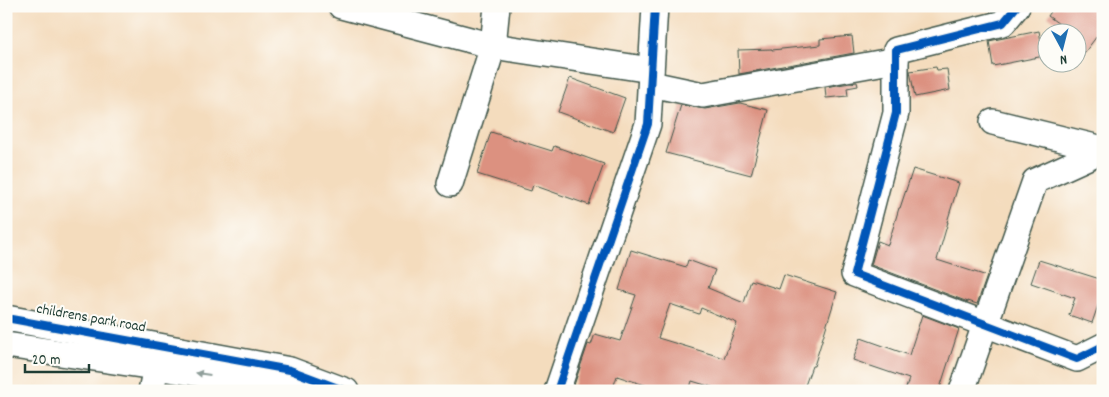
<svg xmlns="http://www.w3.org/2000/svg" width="1109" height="397" viewBox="0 0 1109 397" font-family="Dekko,sans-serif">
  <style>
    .building { fill: #dc9180; fill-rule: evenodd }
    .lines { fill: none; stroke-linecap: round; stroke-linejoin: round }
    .minor-casing { stroke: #3f5549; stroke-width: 28 }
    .minor { stroke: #fff; stroke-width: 25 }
    .cycleway-casing { stroke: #fdfcf7; stroke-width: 11 }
    .cycleway { stroke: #0057b8; stroke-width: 8 }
    .oneway { fill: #8f9e9a }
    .labels { text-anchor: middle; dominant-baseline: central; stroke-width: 4; stroke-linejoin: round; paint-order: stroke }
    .street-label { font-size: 15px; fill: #1f3d34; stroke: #fdfcf7 }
  </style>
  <rect width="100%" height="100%" fill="#fdfcf7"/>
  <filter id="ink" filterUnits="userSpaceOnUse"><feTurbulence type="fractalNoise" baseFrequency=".02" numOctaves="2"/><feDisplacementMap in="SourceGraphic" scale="10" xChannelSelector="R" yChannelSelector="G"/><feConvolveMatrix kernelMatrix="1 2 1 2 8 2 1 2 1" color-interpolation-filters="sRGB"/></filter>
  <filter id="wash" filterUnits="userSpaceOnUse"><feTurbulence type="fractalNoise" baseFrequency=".0096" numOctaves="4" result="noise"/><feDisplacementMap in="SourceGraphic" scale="20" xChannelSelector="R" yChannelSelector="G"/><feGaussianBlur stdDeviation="1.12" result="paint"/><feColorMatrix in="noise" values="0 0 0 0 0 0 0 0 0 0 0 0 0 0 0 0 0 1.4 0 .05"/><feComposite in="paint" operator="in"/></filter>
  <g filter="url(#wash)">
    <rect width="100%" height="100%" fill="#f4dcbd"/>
    <g id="blocks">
      <g class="building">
        <polygon points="1055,6 1089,6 1103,14 1103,28 1076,64 1076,32 1070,32 1048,16"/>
        <polygon points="1039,31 1044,56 993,66 989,41"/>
        <polygon points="852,36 854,53 739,74 738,50 772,49 772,50 820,45 820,39"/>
        <polygon points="936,67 937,70 947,69 950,90 915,97 910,71"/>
        <polygon points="570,78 625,98 613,132 558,112"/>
        <polygon points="857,82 858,86 847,88 848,96 826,98 825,87"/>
        <polygon points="740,103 768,110 751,175 666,153 681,105 705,109"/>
        <polygon points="491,132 552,151 554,146 604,164 589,205 533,185 531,191 477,174"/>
        <polygon points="913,169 959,183 947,222 948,222 937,260 987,276 977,304 968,301 968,302 871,265 878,241 888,245 899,208 900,208"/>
        <path d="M631,250l55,17 2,-7 27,10 -7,18 36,15 7,-23 28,9 5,-14 53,17 -23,74h-2l-9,25h-78l-33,-10 -3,10h-36l1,-3 -37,-12 -5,15h-40l16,-47 3,1 4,-11 25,7 16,-46 -17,-5zM670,304l29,10 2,-6 36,15 -13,35 -66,-20z"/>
        <polygon points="1039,260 1103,280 1103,291 1092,323 1069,315 1075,298 1031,283"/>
        <polygon points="922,315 959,329 939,391 905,391 909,379 853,360 861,338 909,355"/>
      </g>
    </g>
  </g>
  <g filter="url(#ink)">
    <use href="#blocks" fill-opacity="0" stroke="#3f5549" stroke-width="1"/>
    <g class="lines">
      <defs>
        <g id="minor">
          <polyline points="341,6 493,46 651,70"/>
          <polyline points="1017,6 1003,23 896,50 896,113 854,274 1077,359 1103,346"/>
          <polyline points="651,84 703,95 896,60"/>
          <polyline points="993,122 1103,149"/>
          <polyline points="450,184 493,46 497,6"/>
          <polyline points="6,318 290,370 346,391"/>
          <polyline points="6,345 297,388 303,391"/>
          <polyline points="151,391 156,367"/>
          <polyline points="557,391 648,124 655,6"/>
          <polyline points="962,391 1035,181 1103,150"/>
        </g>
      </defs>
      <use href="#minor" class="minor-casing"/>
      <use href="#minor" class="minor"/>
      <defs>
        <g id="cycleway">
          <polyline points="1017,6 1003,23 896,50 896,113 854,274 1077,359 1103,346"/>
          <polyline points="6,318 290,370 346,391"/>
          <polyline points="557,391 648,124 655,6"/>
        </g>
      </defs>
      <use href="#cycleway" class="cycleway-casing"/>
      <use href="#cycleway" class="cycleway"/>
    </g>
    <defs><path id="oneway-solid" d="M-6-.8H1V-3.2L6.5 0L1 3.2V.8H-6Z" transform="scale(1.25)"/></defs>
    <use class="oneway" href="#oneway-solid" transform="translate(203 374) rotate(-172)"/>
  </g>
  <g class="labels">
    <g class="street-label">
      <text transform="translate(91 319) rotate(10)">childrens park road</text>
    </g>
  </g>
  <rect width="1109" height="397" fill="none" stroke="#fdfcf7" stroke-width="25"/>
  <g transform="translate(1062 48) rotate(173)"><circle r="24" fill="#fdfcf7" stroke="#a4b0a9"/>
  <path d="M0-4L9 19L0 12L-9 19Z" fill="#1f6fb2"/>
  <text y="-8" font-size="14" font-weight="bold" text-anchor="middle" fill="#1f3d34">N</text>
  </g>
  <path d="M25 364v8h64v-8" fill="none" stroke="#1f3d34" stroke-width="2.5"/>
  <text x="32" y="364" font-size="15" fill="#1f3d34" stroke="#fdfcf7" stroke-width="4" paint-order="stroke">20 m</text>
</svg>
